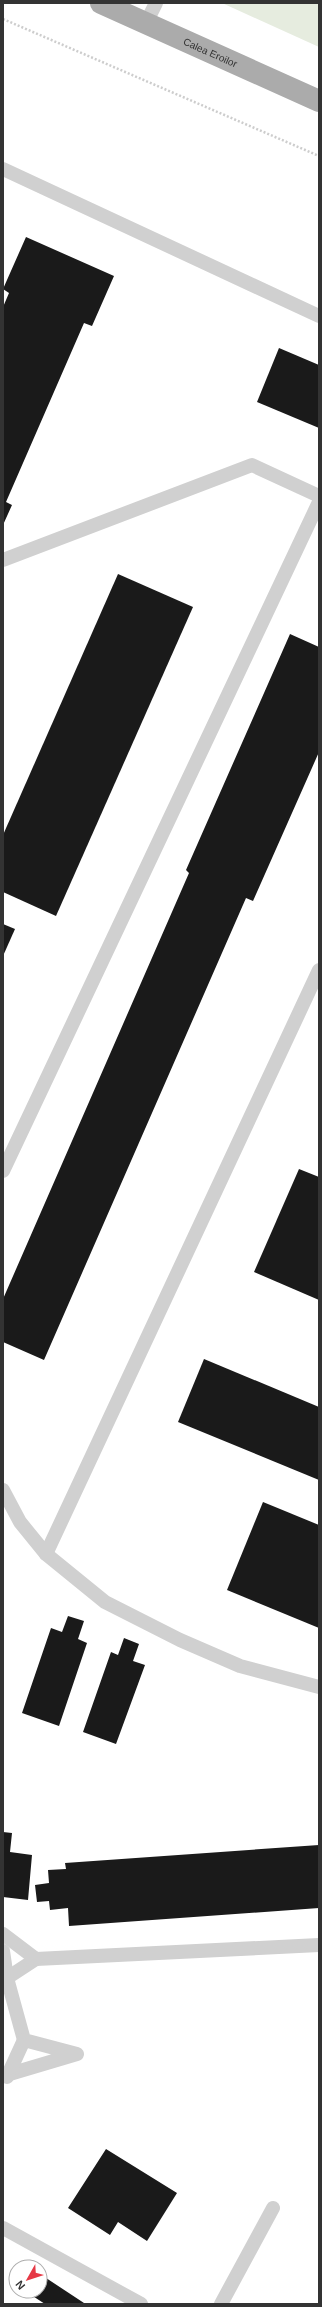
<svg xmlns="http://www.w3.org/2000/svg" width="322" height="2307" viewBox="0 0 322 2307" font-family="Arial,sans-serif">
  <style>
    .green { fill: #e6ecdf }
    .building { fill: #1a1a1a }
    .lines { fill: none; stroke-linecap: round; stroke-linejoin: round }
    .path { stroke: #cdcdcd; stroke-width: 2.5; stroke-dasharray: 2 2; stroke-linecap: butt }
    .lane { stroke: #d0d0d0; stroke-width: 14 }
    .primary { stroke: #ababab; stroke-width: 22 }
    .labels { text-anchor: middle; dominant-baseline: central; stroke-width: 4; stroke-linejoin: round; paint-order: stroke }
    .street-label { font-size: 10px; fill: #333; stroke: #fff }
  </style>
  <rect width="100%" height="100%" fill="#fff"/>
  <polygon class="green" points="222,3 319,3 319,47"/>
  <g class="building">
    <polygon points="26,237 114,276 92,326 84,323 6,502 12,505 3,525 3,307 9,293 3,289"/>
    <polygon points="279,348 319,365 319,428 257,402"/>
    <polygon points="118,574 193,607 56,916 3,892 3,835"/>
    <polygon points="290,634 319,647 319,752 253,901 246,898 44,1360 3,1342 3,1299 189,873 186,870"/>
    <polygon points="3,924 15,929 3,956"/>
    <polygon points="299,1169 319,1177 319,1300 254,1272"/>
    <polygon points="204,1359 319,1407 319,1480 178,1422"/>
    <polygon points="263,1502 319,1525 319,1628 227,1590"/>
    <polygon points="68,1616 84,1621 78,1639 87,1643 59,1726 22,1713 51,1628 62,1632"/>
    <polygon points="124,1638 139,1644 133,1661 145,1665 116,1744 83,1732 111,1652 118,1655"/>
    <polygon points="3,1832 12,1833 10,1852 32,1855 28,1900 3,1897"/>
    <polygon points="319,1845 319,1908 69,1926 68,1908 50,1910 49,1901 37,1902 35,1885 49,1883 48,1870 66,1869 65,1863"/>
    <polygon points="106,2149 177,2193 147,2241 118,2222 110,2235 68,2208"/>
    <polygon points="40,2274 84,2303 83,2304 45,2304 25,2291 40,2291"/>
  </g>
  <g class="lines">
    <polyline class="path" points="3,19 319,156"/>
    <g class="lane">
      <polyline points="146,23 156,3"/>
      <polyline points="3,169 319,316"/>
      <polyline points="3,560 252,465 319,496"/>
      <polyline points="3,1171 319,502"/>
      <polyline points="3,1490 20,1522 46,1554 105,1602 180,1640 240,1666 319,1687"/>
      <polyline points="46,1554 319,970"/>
      <polyline points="3,1934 36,1959 319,1945"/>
      <polyline points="3,1951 7,1978 24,2040 77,2054 3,2076"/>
      <polyline points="7,1978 36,1959"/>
      <polyline points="7,2077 24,2040"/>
      <polyline points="3,2228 141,2304"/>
      <polyline points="221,2304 273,2208"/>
    </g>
    <path class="primary" id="s1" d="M101,3l218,98"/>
  </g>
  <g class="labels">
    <g class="street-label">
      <text stroke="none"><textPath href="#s1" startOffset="120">Calea Eroilor</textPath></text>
    </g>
  </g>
  <rect width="322" height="2307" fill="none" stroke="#333333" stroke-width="8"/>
  <g transform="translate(28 2279) rotate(231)"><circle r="19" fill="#ffffff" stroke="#adadad"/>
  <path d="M0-3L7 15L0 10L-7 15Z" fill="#e63946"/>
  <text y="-6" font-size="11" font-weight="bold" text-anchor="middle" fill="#333333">N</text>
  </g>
</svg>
